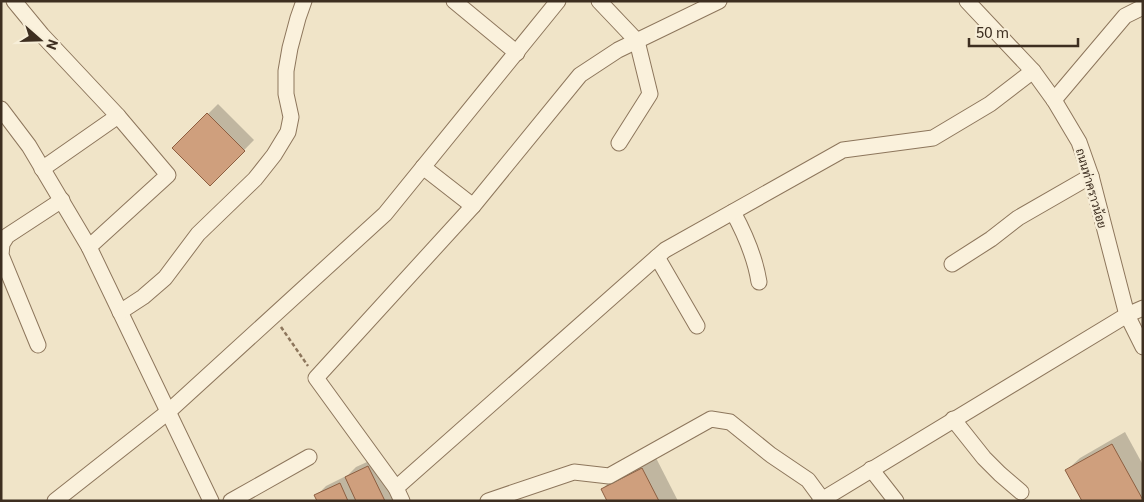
<svg xmlns="http://www.w3.org/2000/svg" width="1144" height="502" viewBox="0 0 1144 502" font-family="Georgia,Sarabun,serif">
  <style>
    .shadow { fill: #0003 }
    .building { fill: #cf9f7d; stroke: #8d5f41 }
    .lines { fill: none; stroke-linecap: round; stroke-linejoin: round }
    .minor-casing { stroke: #8d765c; stroke-width: 17 }
    .path { stroke: #8d765c; stroke-width: 2.5; stroke-dasharray: 4 2.5; stroke-linecap: butt }
    .minor { stroke: #faf1dc; stroke-width: 15 }
    .labels { text-anchor: middle; dominant-baseline: central; stroke-width: 5; stroke-linejoin: round; paint-order: stroke }
    .street-label { font-size: 12px; fill: #3d2e20; stroke: #f7eed8 }
  </style>
  <rect width="100%" height="100%" fill="#f0e4c8"/>
  <g class="shadow">
    <polygon points="218,104 254,140 210,185 174,148"/>
    <polygon points="1125,432 1143,465 1143,501 1067,470 1080,458"/>
    <polygon points="655,456 678,501 608,501 602,489 615,477"/>
    <polygon points="378,457 399,501 318,501 316,496 326,486 348,475 356,467"/>
  </g>
  <g class="building">
    <polygon points="207,113 245,151 210,186 172,148"/>
    <polygon points="1112,444 1143,500 1143,501 1082,501 1065,470"/>
    <polygon points="368,466 385,501 356,501 345,477"/>
    <polygon points="642,468 659,501 607,501 601,489"/>
    <polygon points="340,483 348,501 317,501 314,495"/>
  </g>
  <g class="lines">
    <defs>
      <g id="minor">
        <polyline points="14,1 42,35 118,116 168,175 89,247"/>
        <polyline points="454,1 517,53"/>
        <polyline points="599,1 637,41 650,94 619,143"/>
        <polyline points="967,1 1033,71 1054,100 1079,142 1091,176 1127,315 1143,347"/>
        <polyline points="1054,100 1125,16 1143,7"/>
        <polyline points="1,109 29,146 89,247 211,501"/>
        <polyline points="423,167 473,206"/>
        <polyline points="42,169 118,116"/>
        <path d="M733,212c12,22 22,45 26,70"/>
        <polyline points="657,257 697,326"/>
        <polyline points="952,264 991,239 1018,218 1091,176"/>
        <polyline points="120,312 143,297 165,278 198,234 255,179 274,155 288,132 291,117 286,94 286,71 290,48 298,18 304,1"/>
        <polyline points="38,345 1,255 2,244 7,236 62,200"/>
        <polyline points="953,419 984,458 1000,474 1021,492"/>
        <polyline points="871,469 896,501"/>
        <polyline points="396,488 665,250 843,150 933,138 990,104 1033,71"/>
        <polyline points="55,501 168,412 385,214 558,1"/>
        <polyline points="231,501 309,457"/>
        <polyline points="402,501 396,488 316,378 473,206 580,75 618,50 719,1"/>
        <polyline points="488,501 574,472 609,476 711,419 730,422 771,455 808,480 822,499"/>
        <polyline points="820,501 1127,315 1143,308"/>
      </g>
    </defs>
    <use href="#minor" class="minor-casing"/>
    <polyline class="path" points="281,327 308,366"/>
    <use href="#minor" class="minor"/>
  </g>
  <g class="labels">
    <g class="street-label">
      <text transform="translate(1092 188) rotate(74)">ถนนท่าคราวน้อย</text>
    </g>
  </g>
  <rect width="1144" height="502" fill="none" stroke="#3d2e20" stroke-width="5"/>
  <g transform="translate(40 40) rotate(110)" stroke="#f7eed8" stroke-width="4" paint-order="stroke">
  <path d="M0-4L9 19L0 12L-9 19Z" fill="#3d2e20"/>
  <text y="-8" font-size="14" font-weight="bold" text-anchor="middle" fill="#3d2e20">N</text>
  </g>
  <path d="M969 38v8h109v-8" fill="none" stroke="#3d2e20" stroke-width="2.5"/>
  <text x="976" y="38" font-size="15" fill="#3d2e20" stroke="#f7eed8" stroke-width="4" paint-order="stroke">50 m</text>
</svg>
